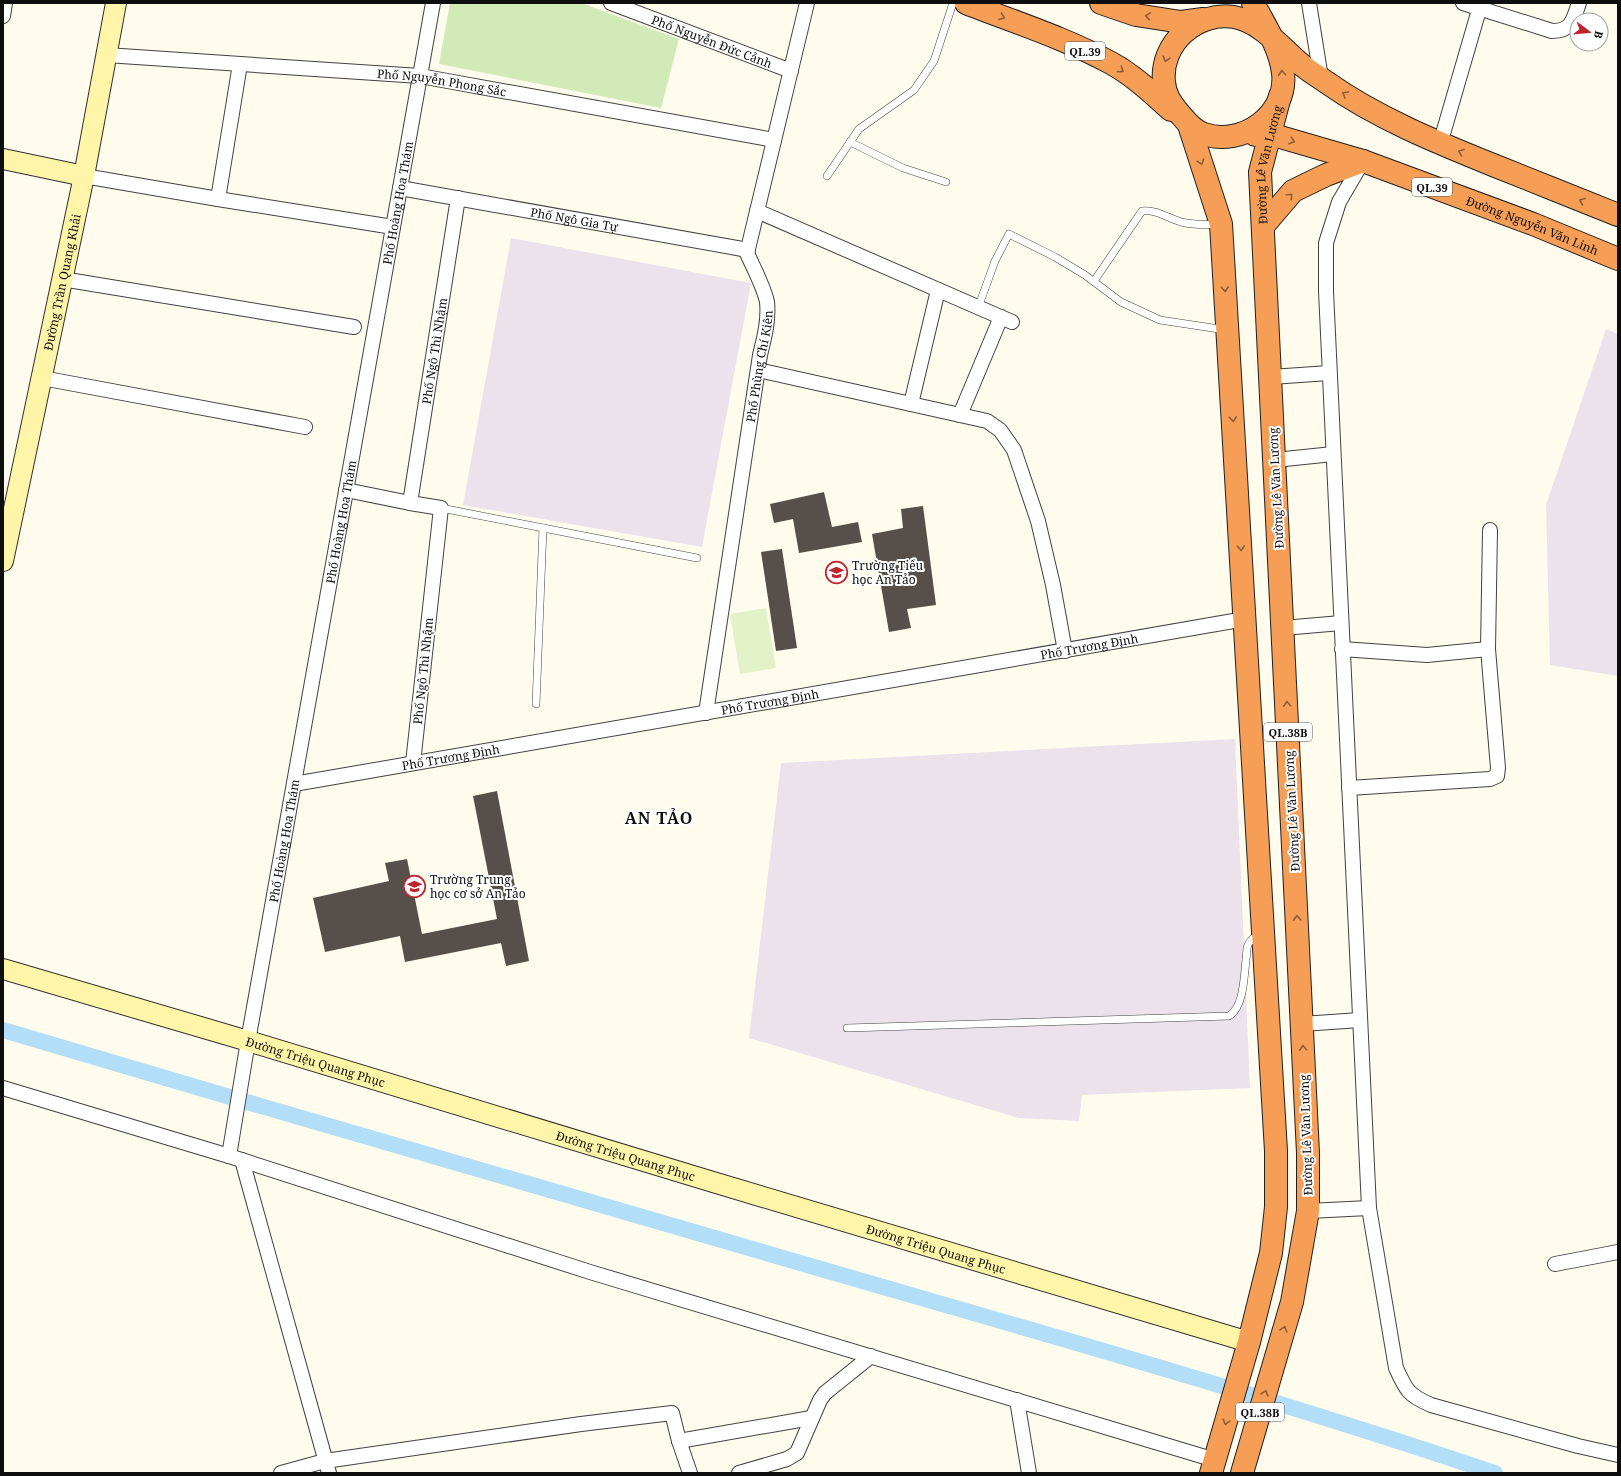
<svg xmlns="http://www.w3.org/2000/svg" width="1621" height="1476" viewBox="0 0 1621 1476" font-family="'Noto Serif',serif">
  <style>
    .industrial { fill: #ebe2ec }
    .green { fill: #d2eab7 }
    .pitch { fill: #e3f1c9 }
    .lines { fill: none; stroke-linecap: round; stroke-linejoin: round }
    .canal { stroke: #b2def7; stroke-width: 16 }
    .building { fill: #564f4a }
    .lane-casing { stroke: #414141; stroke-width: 8 }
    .street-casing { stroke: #414141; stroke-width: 16 }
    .secondary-casing { stroke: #303030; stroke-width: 22 }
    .highway-casing { stroke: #1f1f1f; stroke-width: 24 }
    .lane { stroke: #fff; stroke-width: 7 }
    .street { stroke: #fff; stroke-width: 14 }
    .secondary { stroke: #fff5a9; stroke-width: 20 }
    .highway { stroke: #f69e56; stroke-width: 22 }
    .oneway { stroke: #8e5d36 }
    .labels { text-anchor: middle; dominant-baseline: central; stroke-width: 4; stroke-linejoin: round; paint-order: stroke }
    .shield { fill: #fff; stroke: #565656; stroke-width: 1 }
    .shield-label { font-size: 11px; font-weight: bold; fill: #0e0e0e }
    .street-label { font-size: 12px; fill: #0e0e0e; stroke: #fff }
    .poi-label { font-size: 12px; fill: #0e0e0e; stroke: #fff; text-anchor: start }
    .district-label { font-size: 16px; font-weight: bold; letter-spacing: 1px; fill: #0e0e0e; stroke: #fff }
  </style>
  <rect width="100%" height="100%" fill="#fffcee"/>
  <g class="industrial">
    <polygon points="511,238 751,283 702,547 463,505"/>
    <polygon points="1606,329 1618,334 1618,676 1550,665 1546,505"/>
    <polygon points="1235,739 1250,1088 1082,1095 1079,1121 1019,1118 749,1038 781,763"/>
  </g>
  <polygon class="green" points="450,3 581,3 679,39 661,108 439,64"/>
  <polygon class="pitch" points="766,608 776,668 740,674 730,614"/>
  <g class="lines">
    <path class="canal" d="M3,1030c270,80 540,159 811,237 228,66 456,130 681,206"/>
  </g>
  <g class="building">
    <polygon points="824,492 832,527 858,522 862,542 799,553 793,519 774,523 770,504"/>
    <polygon points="923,506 936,605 907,609 911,628 889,632 872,534 903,528 901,509"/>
    <polygon points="782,549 797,648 776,651 761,552"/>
    <polygon points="497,791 529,961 506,966 501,943 405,962 400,936 325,952 313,898 389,881 385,863 407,859 422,934 497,919 473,796"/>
  </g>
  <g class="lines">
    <defs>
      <g id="lane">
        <polyline points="850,142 903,168 946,182"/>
        <polyline points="827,176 859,129 914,90 934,61 953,3"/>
        <path d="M1094,281l48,-70c13,-2 26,7 39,11 13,3 25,3 38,2"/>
        <polyline points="978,308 995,261 1009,234 1055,257 1085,275 1121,302 1160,320 1226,330"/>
        <polyline points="441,508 697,558"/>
        <polyline points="536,704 543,528"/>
        <path d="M847,1028l382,-12c15,-9 15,-40 17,-56 1,-5 0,-11 2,-15 2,-6 7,-8 11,-10"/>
      </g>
      <g id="street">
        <path id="s1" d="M611,3l180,68"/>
        <polyline points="1309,3 1321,78"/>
        <path d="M1463,3l89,28c20,0 21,-11 27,-28"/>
        <polyline points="3,16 5,3"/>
        <path id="s2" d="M106,55l314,21 354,64"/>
        <polyline points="1440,144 1481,3"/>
        <path d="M1363,161l-24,41 -13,41v48l43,917 27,160c10,22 12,27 35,37l147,41 40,9"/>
        <polyline points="84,176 218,199 393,227"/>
        <path id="s3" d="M400,188l348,62"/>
        <polyline points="218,199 240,64"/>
        <polyline points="757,211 1012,322"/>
        <polyline points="62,279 354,327"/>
        <polyline points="758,370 987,421 1000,430 1014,450 1038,521 1053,585 1065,651"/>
        <polyline points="1271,377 1329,373"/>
        <polyline points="42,378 305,427"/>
        <polyline points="911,404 938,290"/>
        <polyline points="960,415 1001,317"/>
        <polyline points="1275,460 1333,454"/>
        <polyline points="346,490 410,503 441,508 413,763"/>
        <path id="s4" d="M410,503l48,-305"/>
        <polyline points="1283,628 1341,623"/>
        <polyline points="1342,649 1427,655 1488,649"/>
        <path id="s5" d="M706,713l54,-358c4,-16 9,-35 7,-53 -3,-15 -14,-35 -20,-49l60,-250"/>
        <path id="s6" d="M294,784l951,-165"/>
        <polyline points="1349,788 1490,779 1497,776 1498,768 1488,649 1490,530"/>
        <polyline points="1302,1024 1360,1020"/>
        <polyline points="3,1088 229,1156 590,1272 1215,1460"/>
        <path id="s7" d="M229,1156l19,-115 185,-1038"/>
        <polyline points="242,1160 329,1473"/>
        <polyline points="1308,1211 1369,1208"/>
        <polyline points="1555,1264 1618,1252"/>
        <polyline points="1017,1400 1029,1473"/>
        <polyline points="679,1441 690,1473"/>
        <polyline points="281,1473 325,1461 581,1424 672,1413 679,1441 811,1418"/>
        <polyline points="739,1473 787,1459 797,1453 820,1400 825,1393 871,1356"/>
      </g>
      <g id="secondary">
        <polyline points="3,159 84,176"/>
        <path id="s8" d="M3,561l81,-385 32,-173"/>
        <path id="s9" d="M3,969l245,72 465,141 536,160"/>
      </g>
      <g id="highway">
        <path d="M966,3c48,19 99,35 145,60 22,12 41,30 60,47"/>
        <polyline points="1101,3 1136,15 1181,22 1203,19"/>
        <path d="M1253,3c12,22 27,45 30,70 5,42 -41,74 -79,61 -11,-3 -18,-13 -25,-21 -8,-10 -14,-18 -15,-31 -4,-38 32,-71 70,-65 28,5 48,32 69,49 7,6 16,11 23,16 51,36 110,60 167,83 42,17 83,33 125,50"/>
        <polyline points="1189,125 1221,224 1276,1151 1276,1207 1271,1253 1249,1342 1211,1473"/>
        <path id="s10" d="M1255,135l15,-1 93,27 170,63 85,35"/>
        <polyline points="1264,225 1293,191 1326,175 1363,161"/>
        <path id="s11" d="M1242,1473l50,-171 16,-91v-58l-48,-981 20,-76"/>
      </g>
    </defs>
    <use href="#lane" class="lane-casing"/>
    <use href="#street" class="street-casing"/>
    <use href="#secondary" class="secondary-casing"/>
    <use href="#highway" class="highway-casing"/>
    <use href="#lane" class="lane"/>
    <use href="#street" class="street"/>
    <use href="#secondary" class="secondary"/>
    <use href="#highway" class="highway"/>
  </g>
  <defs><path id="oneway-chevron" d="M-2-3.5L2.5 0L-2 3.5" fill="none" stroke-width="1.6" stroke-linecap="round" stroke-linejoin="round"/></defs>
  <g class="oneway">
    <use href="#oneway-chevron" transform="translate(1148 16) rotate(-171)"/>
    <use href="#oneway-chevron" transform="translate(1002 17) rotate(21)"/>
    <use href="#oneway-chevron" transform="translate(1166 59) rotate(106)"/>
    <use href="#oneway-chevron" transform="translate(1121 70) rotate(34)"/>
    <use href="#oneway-chevron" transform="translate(1282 73) rotate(-94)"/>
    <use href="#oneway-chevron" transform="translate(1345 94) rotate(-150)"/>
    <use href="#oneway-chevron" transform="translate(1292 141) rotate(17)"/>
    <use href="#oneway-chevron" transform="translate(1461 152) rotate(-158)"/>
    <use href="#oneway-chevron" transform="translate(1201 162) rotate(72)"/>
    <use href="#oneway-chevron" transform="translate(1290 196) rotate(-46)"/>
    <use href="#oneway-chevron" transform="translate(1582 201) rotate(-158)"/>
    <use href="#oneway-chevron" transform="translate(1225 289) rotate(87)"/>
    <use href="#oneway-chevron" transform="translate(1233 419) rotate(87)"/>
    <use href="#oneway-chevron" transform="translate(1241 548) rotate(87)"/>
    <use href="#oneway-chevron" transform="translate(1287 704) rotate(-93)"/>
    <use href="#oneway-chevron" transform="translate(1297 918) rotate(-93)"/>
    <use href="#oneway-chevron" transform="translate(1303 1048) rotate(-93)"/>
    <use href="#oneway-chevron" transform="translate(1284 1329) rotate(-74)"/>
    <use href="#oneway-chevron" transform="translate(1265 1393) rotate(-74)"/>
    <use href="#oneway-chevron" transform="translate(1226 1422) rotate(106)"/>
  </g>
  <defs>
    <symbol id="school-ring" viewBox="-11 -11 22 22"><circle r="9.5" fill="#fff" stroke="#bf242c" stroke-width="1.5"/><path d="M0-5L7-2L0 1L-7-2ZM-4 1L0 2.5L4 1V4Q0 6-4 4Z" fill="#bf242c"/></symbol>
  </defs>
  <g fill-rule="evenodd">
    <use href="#school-ring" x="824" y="560" width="25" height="25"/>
    <use href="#school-ring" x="402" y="874" width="25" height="25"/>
  </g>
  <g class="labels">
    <g class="shield">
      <rect x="1065" y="42" width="40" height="18" rx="3"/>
      <rect x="1412" y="178" width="40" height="18" rx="3"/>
      <rect x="1264" y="723" width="48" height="18" rx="3"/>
      <rect x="1236" y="1403" width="48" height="18" rx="3"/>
    </g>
    <g class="shield-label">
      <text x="1085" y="51">QL.39</text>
      <text x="1432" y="187">QL.39</text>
      <text x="1288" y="732">QL.38B</text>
      <text x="1260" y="1412">QL.38B</text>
    </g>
    <g class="street-label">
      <text stroke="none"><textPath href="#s1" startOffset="108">Phố Nguyễn Đức Cảnh</textPath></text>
      <text stroke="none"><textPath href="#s2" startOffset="337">Phố Nguyễn Phong Sắc</textPath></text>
      <text stroke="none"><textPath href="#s11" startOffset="1319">Đường Lê Văn Lương</textPath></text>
      <text stroke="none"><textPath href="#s7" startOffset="968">Phố Hoàng Hoa Thám</textPath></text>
      <text stroke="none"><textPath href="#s3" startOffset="177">Phố Ngô Gia Tự</textPath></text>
      <text stroke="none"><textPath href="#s10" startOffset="293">Đường Nguyễn Văn Linh</textPath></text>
      <text stroke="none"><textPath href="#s8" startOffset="285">Đường Trần Quang Khải</textPath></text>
      <text stroke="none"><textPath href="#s4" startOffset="154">Phố Ngô Thì Nhậm</textPath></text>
      <text stroke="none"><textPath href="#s5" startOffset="351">Phố Phùng Chí Kiên</textPath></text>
      <text transform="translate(1276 488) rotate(-93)">Đường Lê Văn Lương</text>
      <text stroke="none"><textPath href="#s7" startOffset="644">Phố Hoàng Hoa Thám</textPath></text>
      <text stroke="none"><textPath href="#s6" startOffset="807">Phố Trương Định</textPath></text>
      <text transform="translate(423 671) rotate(-84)">Phố Ngô Thì Nhậm</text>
      <text stroke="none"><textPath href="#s6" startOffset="483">Phố Trương Định</textPath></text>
      <text stroke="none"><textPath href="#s6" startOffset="159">Phố Trương Định</textPath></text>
      <text transform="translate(1292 811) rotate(-93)">Đường Lê Văn Lương</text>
      <text stroke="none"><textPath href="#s7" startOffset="320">Phố Hoàng Hoa Thám</textPath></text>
      <text stroke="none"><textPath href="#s9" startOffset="326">Đường Triệu Quang Phục</textPath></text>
      <text transform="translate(1306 1135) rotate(-92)">Đường Lê Văn Lương</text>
      <text stroke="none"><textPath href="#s9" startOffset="650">Đường Triệu Quang Phục</textPath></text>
      <text stroke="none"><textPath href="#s9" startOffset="974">Đường Triệu Quang Phục</textPath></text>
    </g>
    <g class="poi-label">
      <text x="852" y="565">Trường Tiểu<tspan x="852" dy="14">học An Tảo</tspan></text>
      <text x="430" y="879">Trường Trung<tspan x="430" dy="14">học cơ sở An Tảo</tspan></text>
    </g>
    <g class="district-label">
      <text x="659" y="818">AN TẢO</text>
    </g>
  </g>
  <rect width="1621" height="1476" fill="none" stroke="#0e0e0e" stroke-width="8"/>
  <g transform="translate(1589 32) rotate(106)"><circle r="19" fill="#ffffff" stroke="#9f9f9f"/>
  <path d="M0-3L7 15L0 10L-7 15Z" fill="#bf242c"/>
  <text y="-6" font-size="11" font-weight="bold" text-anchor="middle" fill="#0e0e0e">B</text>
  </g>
</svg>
